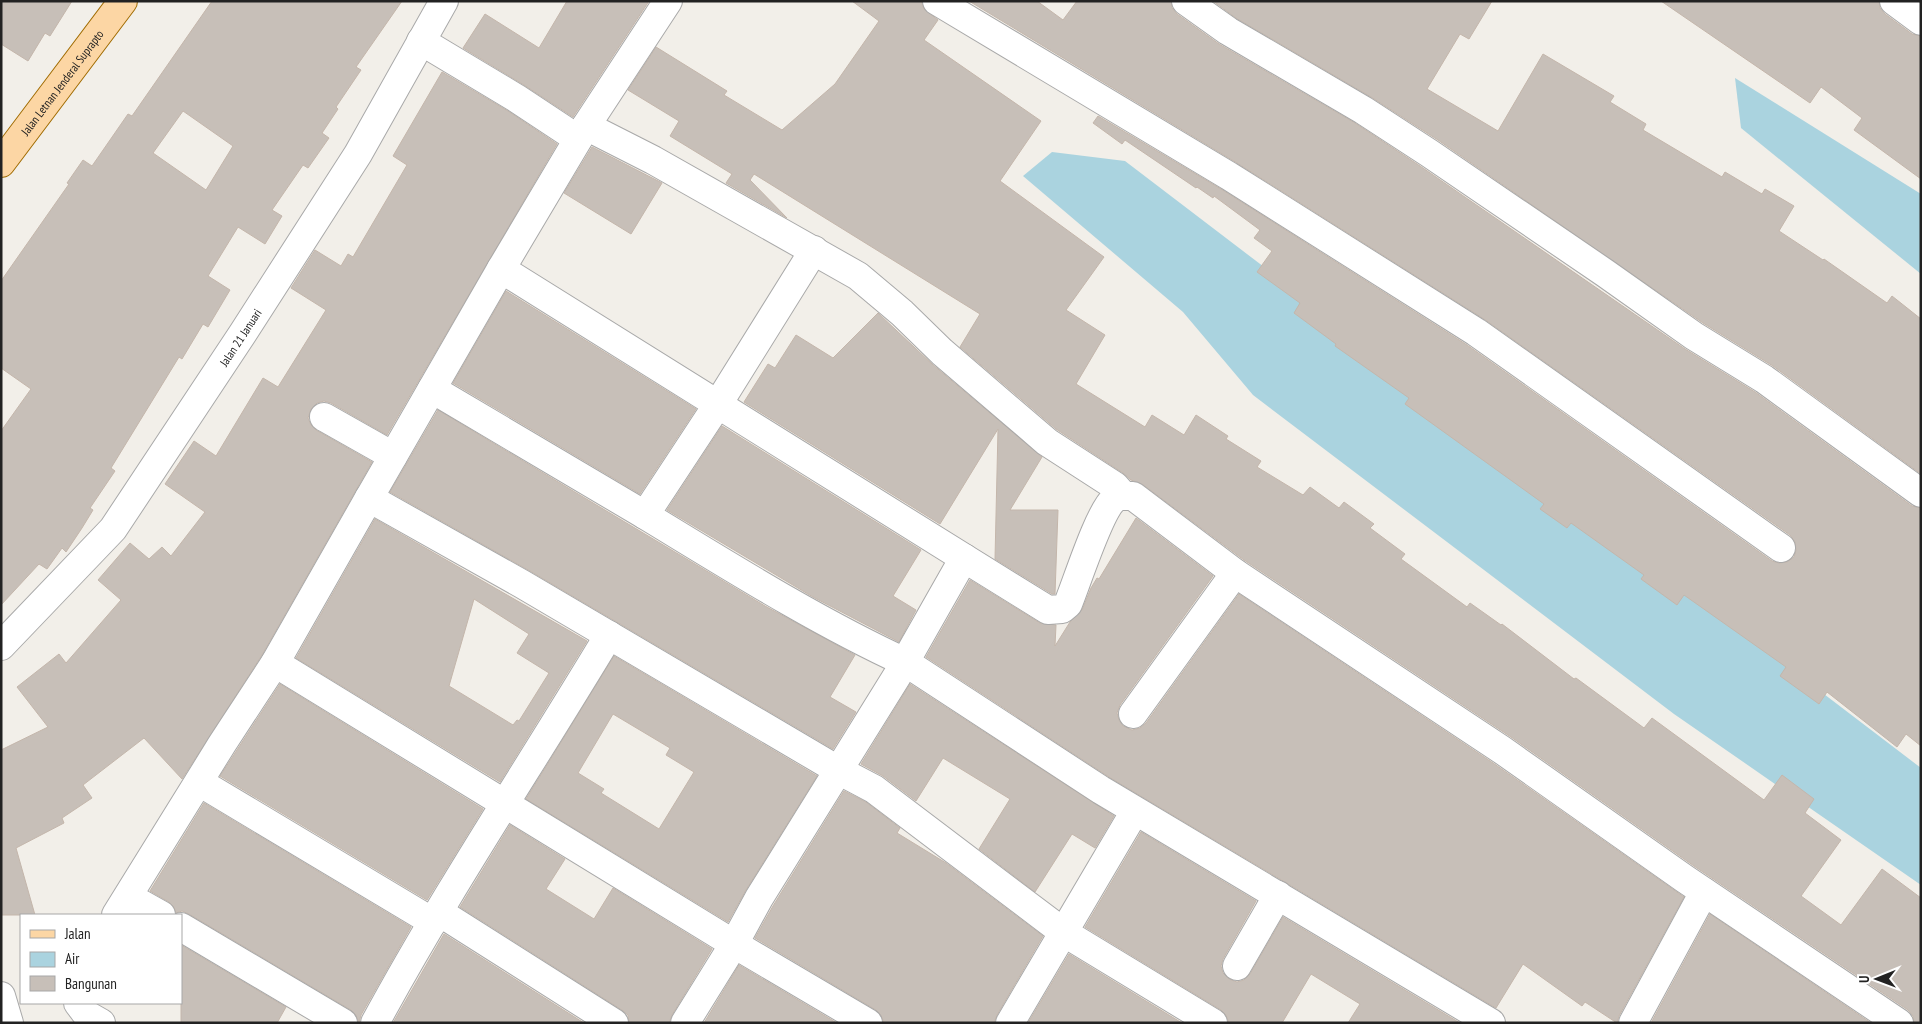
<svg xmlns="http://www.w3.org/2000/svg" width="1922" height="1024" viewBox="0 0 1922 1024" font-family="'PT Sans Narrow',sans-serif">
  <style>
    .water { fill: #aad3df }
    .building { fill: #c7bfb8; stroke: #c4b6ab; fill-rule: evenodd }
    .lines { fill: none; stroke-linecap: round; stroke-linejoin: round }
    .minor-casing { stroke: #a9a9a9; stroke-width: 30 }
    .major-casing { stroke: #a06b00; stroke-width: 30 }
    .minor { stroke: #fff; stroke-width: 28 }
    .major { stroke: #fcd6a4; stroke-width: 28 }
    .labels { text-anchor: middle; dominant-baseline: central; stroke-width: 5; stroke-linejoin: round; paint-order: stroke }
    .street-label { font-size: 12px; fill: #222; stroke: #fff }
  </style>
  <rect width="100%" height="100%" fill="#f2efe9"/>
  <g class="water">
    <polygon points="1735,78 1921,194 1921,274 1741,128"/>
    <polygon points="1052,152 1125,161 1921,768 1921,885 1674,714 1253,395 1183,312 1023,176"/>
  </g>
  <g class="building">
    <polygon points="1,1 72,1 50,36 45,33 28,61 1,44"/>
    <path d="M212,1h190l-46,66 5,3 -25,37 2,2 -16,24 7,5 -21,30 -5,-3 -31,45 10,6 -17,28 -27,-17 -30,49 22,14 -22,37 -5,-3 -21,35 -3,-2 -68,111 4,3 -25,37 3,2 -11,18 -16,24 -4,-4 -15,21 -8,-5 -38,41v-174l30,-42 -30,-21v-87l68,-97 -2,-1 16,-23 9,6 36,-52 4,2zM183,111l50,35 -27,44 -53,-37z"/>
    <polygon points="567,1 649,1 573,117 524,85 463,48 485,14 539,48"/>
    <polygon points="852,1 921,1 924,9 938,20 924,40 1041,121 1000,181 1104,257 1066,310 1105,335 1076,384 1145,427 1152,415 1184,435 1196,415 1228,436 1226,439 1261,461 1257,467 1303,495 1310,487 1339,508 1344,502 1374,524 1370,528 1405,554 1401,559 1467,607 1470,603 1501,625 1502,624 1574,679 1576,678 1644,728 1652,718 1764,800 1782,775 1814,799 1805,813 1841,840 1801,896 1841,925 1882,869 1921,898 1921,1023 1914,1023 1913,1016 1908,1010 1694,866 1511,737 1244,560 1142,484 1131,480 1123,473 1056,429 960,347 980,314 754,174 750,180 787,218 726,183 732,174 670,136 679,121 628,90 656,47 727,91 724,95 782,130 835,84 879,21"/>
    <polygon points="969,1 1037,1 1063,20 1077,1 1171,1 1172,8 1177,14 1219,44 1355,123 1420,166 1685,349 1755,392 1912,506 1921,508 1921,746 1906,734 1897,747 1827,692 1819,704 1780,676 1786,667 1684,595 1677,605 1641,579 1644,575 1571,523 1567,528 1540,509 1544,504 1405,404 1409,398 1335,346 1336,344 1294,313 1300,303 1257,272 1272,251 1254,238 1260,230 1214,196 1213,198 1197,187 1196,188 1125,140 1122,144 1093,123 1098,116 1221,189 1467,345 1772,561 1779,563 1787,562 1794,557 1796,550 1795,542 1790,535 1484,319 1237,163"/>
    <polygon points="1213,1 1492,1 1469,39 1460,34 1427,89 1498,131 1543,54 1614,96 1610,102 1646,124 1643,130 1722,177 1725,172 1762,194 1765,189 1794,206 1779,231 1823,260 1824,259 1887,303 1892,296 1921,319 1921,474 1773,366 1703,323 1438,140 1371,97 1236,18"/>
    <polygon points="1661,1 1879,1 1880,8 1885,14 1912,34 1921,36 1921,179 1854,130 1862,118 1821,87 1810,103"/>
    <polygon points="442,72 508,111 557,144 387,435 331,403 324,401 317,403 311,409 308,418 311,425 316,430 372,462 262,655 182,779 144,738 83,785 92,798 62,818 64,823 16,848 35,915 1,915 1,750 48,727 17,687 59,654 66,663 121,600 98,580 130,543 149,559 162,547 171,556 205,512 165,484 194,441 216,456 263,378 278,387 326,310 291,288 315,250 341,266 348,254 353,257 407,165 393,156"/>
    <polygon points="592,147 662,183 631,234 564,193"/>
    <polygon points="506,291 696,409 640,494 453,383"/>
    <polygon points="878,313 932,364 1042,457 1010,510 1058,510 1055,594 1052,594 995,559 998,429 940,524 744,402 768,364 775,368 796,335 833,358"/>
    <polygon points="438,410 765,606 855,655 830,697 856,712 833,749 530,571 390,492"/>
    <polygon points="722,426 921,550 893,596 916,610 899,642 813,597 667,510"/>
    <polygon points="1136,518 1213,576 1120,705 1117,713 1119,720 1123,726 1132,730 1140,728 1146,723 1239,594 1493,763 1684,897 1619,1016 1617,1023 1585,1002 1582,1006 1523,964 1496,1008 1109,777 926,657 970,580 1040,623 1056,625 1055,646 1070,622 1082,610 1091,588 1097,578 1099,579"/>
    <path d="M375,519l212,122 -87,141 -204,-124zM474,599l55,35 -12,19 32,20 -30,48 -2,-1 -4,5 -64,-39z"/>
    <path d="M614,656l203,120 -71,114 -18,32 -202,-123zM613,714l57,34 -4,7 28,17 -35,57 -58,-36 3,-4 -26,-16z"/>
    <polygon points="280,684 483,809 427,900 220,776"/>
    <polygon points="910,684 1114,816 1095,848 1072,834 1035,892 979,849 1010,799 943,758 916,801 883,776 861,764"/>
    <polygon points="844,791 866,802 900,828 897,833 946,863 1043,936 997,1015 994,1023 884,1023 881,1015 876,1010 755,938 773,906"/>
    <polygon points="204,803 411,927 361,1015 359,1023 356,1015 351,1010 189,914 182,911 176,913 174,907 169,902 150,891"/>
    <polygon points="510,825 565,859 546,889 594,919 613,888 712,949 672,1015 669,1023 629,1023 628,1015 622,1010 460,907"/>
    <polygon points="1141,832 1256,901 1223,959 1221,966 1223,973 1229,979 1237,982 1244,980 1250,974 1283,917 1460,1023 1348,1023 1360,1004 1311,974 1282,1023 1229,1023 1226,1015 1221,1010 1085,927"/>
    <polygon points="1710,914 1871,1023 1651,1023"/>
    <polygon points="444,934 584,1023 393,1023"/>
    <polygon points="181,945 286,1007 277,1023 181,1023"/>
    <polygon points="1069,954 1182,1023 1028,1023"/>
    <polygon points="739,965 837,1023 704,1023"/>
  </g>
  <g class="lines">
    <defs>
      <g id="minor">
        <polyline points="668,1 586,126 653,160 858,276 902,313 942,352 1047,442 1115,486 1123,495"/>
        <polyline points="937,1 1229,176 1476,332 1781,548"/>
        <polyline points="1186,1 1228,31 1363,110 1429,153 1605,273 1694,336 1764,379 1921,493"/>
        <polyline points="1894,1 1921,21"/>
        <polyline points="421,41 516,98 578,139"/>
        <path d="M814,250l-96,154 -73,111c84,51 171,106 260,147l196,128 390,233"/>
        <polyline points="501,269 964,558"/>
        <polyline points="432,389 645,515"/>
        <polyline points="324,417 393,456"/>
        <polyline points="369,498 501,269 586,126"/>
        <path id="s1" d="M1,646l112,-117 130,-196 115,-179 86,-153"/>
        <polyline points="275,663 734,944 868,1023"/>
        <polyline points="1133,714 1235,573"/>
        <polyline points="199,782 433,922"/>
        <polyline points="129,897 161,915"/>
        <polyline points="439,912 614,1023"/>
        <polyline points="116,915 222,744 275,663 369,498 522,584 838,770 874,789 1063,932 1213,1023"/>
        <polyline points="181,927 343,1023"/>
        <polyline points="1237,966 1278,895"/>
        <polyline points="1,996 9,1023"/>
        <polyline points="78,1003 87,1015 101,1023"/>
        <path d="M375,1023c72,-133 156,-258 234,-388"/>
        <path d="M685,1023l49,-79 25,-46 138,-222 67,-118 84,52 14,-1 6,-5c9,-22 31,-92 46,-105 5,-4 12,-3 19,-3l102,77 267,177 183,129 214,144"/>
        <polyline points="1010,1023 1135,811"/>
        <polyline points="1633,1023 1704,892"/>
      </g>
      <g id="major">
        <path id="s2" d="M1,163l122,-162"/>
      </g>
    </defs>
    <use href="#minor" class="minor-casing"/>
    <use href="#major" class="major-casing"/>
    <use href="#minor" class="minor"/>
    <use href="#major" class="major"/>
  </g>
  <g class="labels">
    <g class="street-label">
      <text stroke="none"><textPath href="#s2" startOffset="101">Jalan Letnan Jenderal Suprapto</textPath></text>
      <text stroke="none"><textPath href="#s1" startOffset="392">Jalan 21 Januari</textPath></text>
    </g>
  </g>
  <rect width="1922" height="1024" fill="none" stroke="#222222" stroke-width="5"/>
  <rect x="20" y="914" width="162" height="90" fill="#ffffff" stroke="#a7a7a7"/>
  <rect x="30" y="930" width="25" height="8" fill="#fcd6a4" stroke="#a7a7a7"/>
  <text x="65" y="939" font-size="15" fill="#222222">Jalan</text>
  <rect x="30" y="952" width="25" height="15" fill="#aad3df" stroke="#a7a7a7"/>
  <text x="65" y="964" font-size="15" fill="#222222">Air</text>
  <rect x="30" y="976" width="25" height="15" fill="#c7bfb8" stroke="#a7a7a7"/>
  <text x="65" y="989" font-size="15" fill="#222222">Bangunan</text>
  <g transform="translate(1877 979) rotate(269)" stroke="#ffffff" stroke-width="4" paint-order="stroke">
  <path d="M0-4L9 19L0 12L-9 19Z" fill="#222222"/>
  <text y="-8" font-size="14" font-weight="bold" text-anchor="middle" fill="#222222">U</text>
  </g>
</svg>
